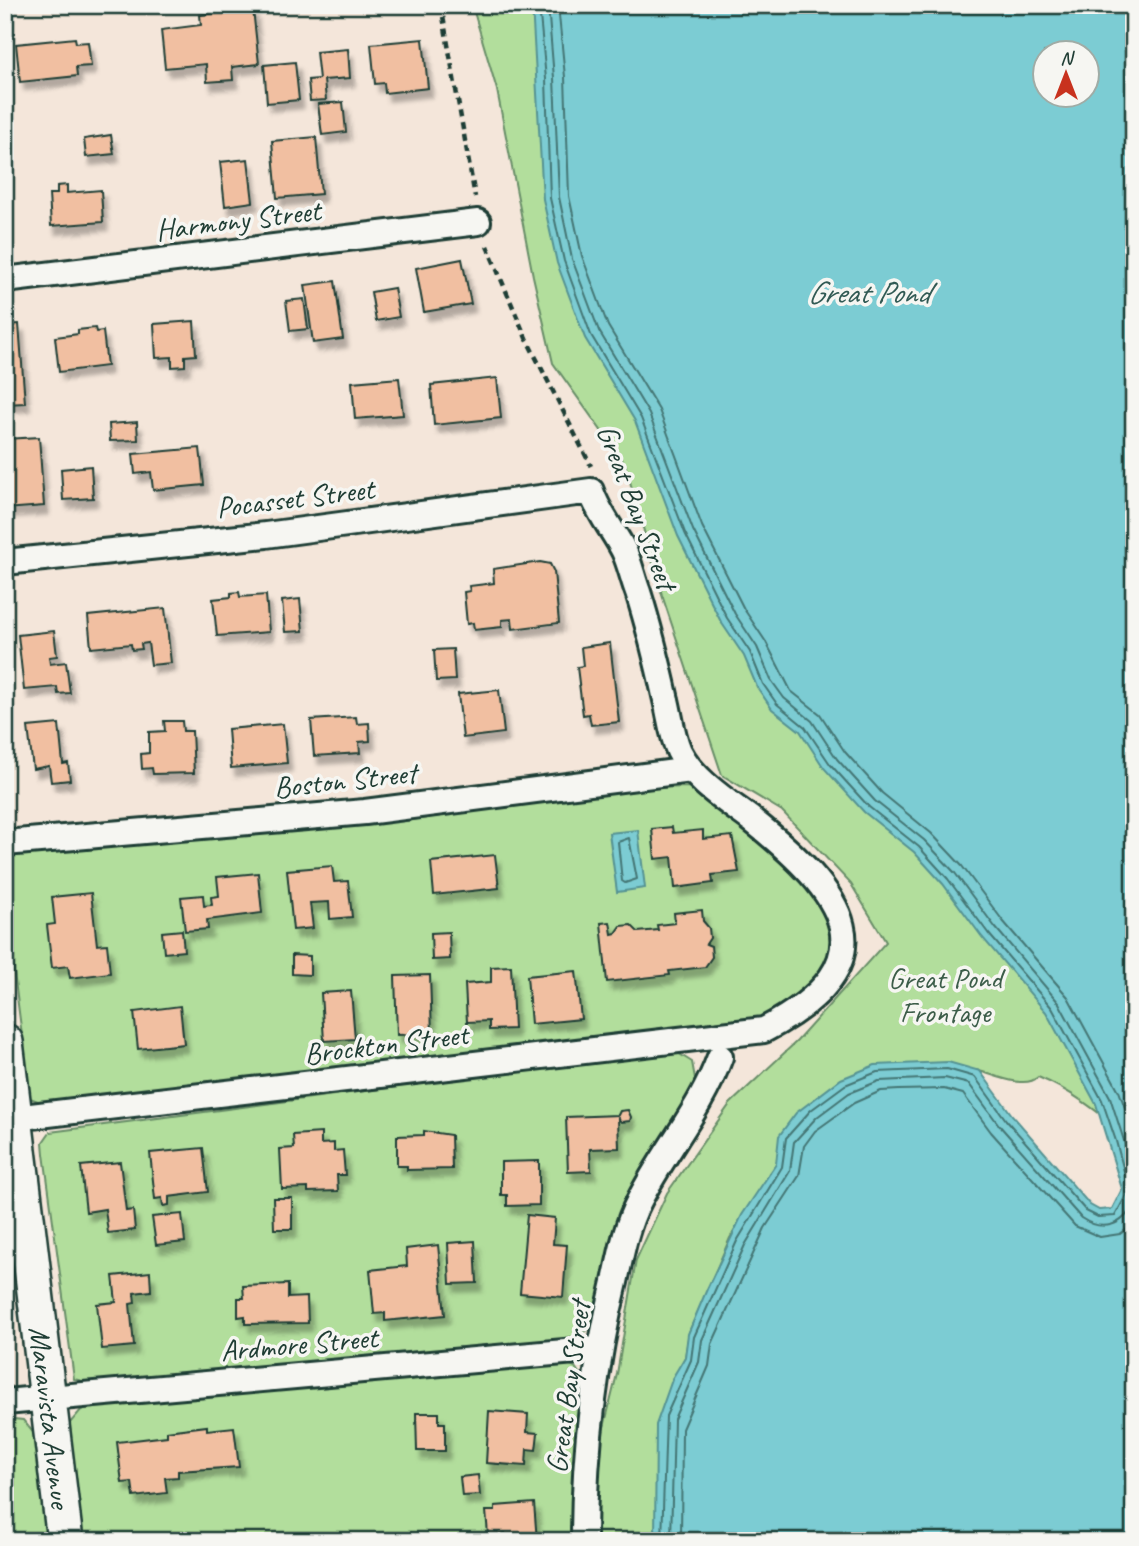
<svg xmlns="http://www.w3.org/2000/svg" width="1139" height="1546" viewBox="0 0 1139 1546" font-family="Caveat,sans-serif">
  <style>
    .green { fill: #b2de9c; stroke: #688e68; stroke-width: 2 }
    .water { fill: #7bccd3; stroke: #569393; stroke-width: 2; fill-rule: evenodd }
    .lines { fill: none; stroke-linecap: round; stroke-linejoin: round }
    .shore { stroke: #447674; stroke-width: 2 }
    .building { fill: #f1bfa1; stroke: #1f3d34; stroke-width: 2; filter: url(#shadow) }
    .street-casing { stroke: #1f3d34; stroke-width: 30 }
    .secondary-casing { stroke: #1f3d34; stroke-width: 40 }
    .path { stroke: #1f3d34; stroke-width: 4.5; stroke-dasharray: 7 5; stroke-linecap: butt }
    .street { stroke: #f6f6f2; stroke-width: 24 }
    .secondary { stroke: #f6f6f2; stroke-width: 35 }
    .labels { text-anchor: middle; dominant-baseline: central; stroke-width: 7; stroke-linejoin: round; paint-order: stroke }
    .street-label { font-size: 30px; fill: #1f3d34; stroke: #f6f6f2 }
    .park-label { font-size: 30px; fill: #3c5d49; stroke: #f6f6f2 }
    .water-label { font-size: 32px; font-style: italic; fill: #315a54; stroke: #f6f6f2 }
  </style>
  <defs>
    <filter id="shadow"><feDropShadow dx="4.5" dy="8" stdDeviation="2" flood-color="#0004"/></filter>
  </defs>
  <rect width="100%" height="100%" fill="#f4e6da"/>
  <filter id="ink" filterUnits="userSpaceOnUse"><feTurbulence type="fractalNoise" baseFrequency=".0143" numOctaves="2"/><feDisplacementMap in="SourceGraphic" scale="14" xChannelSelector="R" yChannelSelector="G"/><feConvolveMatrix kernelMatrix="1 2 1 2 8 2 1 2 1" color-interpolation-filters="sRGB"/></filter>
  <g filter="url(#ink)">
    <g class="green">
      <path d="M472,5h88l432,926 142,210c-31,-25 -59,-49 -96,-64 -13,13 -46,-3 -62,-7l-212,114 -34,54 -41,94 -4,25 -7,13 -21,171h-60l1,-89 19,-78 19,-114 31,-67 63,-89 67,-63 89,-99 -35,-58 -69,-73 -60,-36 -60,-180 -37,-131 -72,-101 -20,-87 -36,-186z"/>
      <polygon points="691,787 723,804 817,894 830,925 830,955 824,968 799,998 761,1020 43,1103 30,1098 5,903 5,859 10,856 404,821 648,788"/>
      <polygon points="664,1052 676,1052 692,1062 696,1084 594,1324 575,1339 86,1382 74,1379 44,1154 43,1142 50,1132"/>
      <polygon points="563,1362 575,1367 585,1382 571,1541 83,1541 69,1424 81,1410 88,1407"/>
      <polygon points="5,1418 23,1420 36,1436 49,1541 5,1541"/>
    </g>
    <g class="water">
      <path d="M532,5h602v1536h-479l1,-116 17,-48 12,-20 3,-23 19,-45 35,-74 34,-51 3,-28 17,-23 45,-34 34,-14 73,-3 32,9 32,44 78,90 9,5 13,-1 10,-20 -26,-85 -50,-92 -64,-75 -39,-53 -29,-32 -50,-40 -40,-44 -24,-37 -28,-22 -15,-22 -13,-31 -23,-34 -43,-86 -43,-115 -50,-83 -28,-75 -14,-64zM1044,52h42v42h-42z"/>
      <polygon points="638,830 645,888 617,892 609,833"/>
    </g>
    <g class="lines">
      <g class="shore">
        <polyline points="539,5 546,79 550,198 564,261 591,335 641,418 685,533 727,618 750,652 763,684 777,704 805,727 830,764 869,807 919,847 948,879 988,933 1052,1008 1102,1100 1116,1141 1129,1190 1115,1216 1098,1217 1086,1211 1006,1120 975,1077 947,1069 877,1072 845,1085 811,1110 786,1138 782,1167 737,1241 694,1337 691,1360 666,1416 662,1541"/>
        <polyline points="548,5 554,78 559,197 572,259 599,331 649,414 693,530 735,614 757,647 771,680 784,698 812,721 837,759 875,801 924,840 955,873 995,927 1059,1003 1110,1097 1134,1172"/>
        <polyline points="558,5 565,77 569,196 582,256 608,326 659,410 702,526 744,609 766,642 791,691 820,714 845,752 882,793 931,833 962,866 1003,921 1068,997 1119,1091 1134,1133"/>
        <polygon points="629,838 637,879 625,883 622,881 618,842"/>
        <path d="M671,1541l3,-122 25,-57 3,-22 43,-95 45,-74 4,-29 23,-25 32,-24 30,-12 66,-3 24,6 30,41 82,93c21,14 42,9 53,-15"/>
        <polyline points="681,1541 682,1429 709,1366 712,1344 765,1228 799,1176 804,1146 815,1131 854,1103 881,1091 899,1090 944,1089 963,1094 991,1132 1075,1226 1100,1237 1120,1234 1134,1224"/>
      </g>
    </g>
    <g class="building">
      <polygon points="253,9 259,64 232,67 233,80 207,82 206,64 165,68 161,30 201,25 200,15"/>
      <polygon points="75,38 76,43 88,42 91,66 76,67 77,76 20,82 16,44"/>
      <polygon points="423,39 428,88 385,93 384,83 375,84 371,44"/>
      <polygon points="348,49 350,78 324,80 326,100 310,101 308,80 319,79 316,52"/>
      <polygon points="295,62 299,100 267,103 264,65"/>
      <polygon points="343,102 346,132 322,135 318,104"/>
      <polygon points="111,135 114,154 86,157 84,139"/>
      <polygon points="316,137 321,194 277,198 272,141"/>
      <polygon points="248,159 253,202 225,206 220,162"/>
      <polygon points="67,185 67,193 101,190 103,222 51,226 49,194 57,194 57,186"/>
      <polygon points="462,259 471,304 424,312 416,268"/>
      <polygon points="335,281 343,339 313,343 305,285"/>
      <polygon points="394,288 399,317 376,321 371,292"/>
      <polygon points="304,299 308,329 290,331 286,301"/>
      <polygon points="194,321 196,355 185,356 185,366 172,367 172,357 156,358 154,324"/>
      <polygon points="19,324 25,403 5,404 5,325"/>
      <polygon points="95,328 96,332 103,331 107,366 59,372 55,337 78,334 78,330"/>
      <polygon points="399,378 403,415 355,419 352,382"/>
      <polygon points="497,378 501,418 434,425 431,385"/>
      <polygon points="137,422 138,440 110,441 109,424"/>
      <polygon points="39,437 44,506 5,509 5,439"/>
      <polygon points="200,448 204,485 153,490 151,472 135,474 133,454"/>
      <polygon points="91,466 93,498 63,500 61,469"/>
      <polygon points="540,562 550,564 554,572 559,623 513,629 512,619 502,620 502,627 474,630 473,623 467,624 464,592 470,591 469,586 494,583 493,569"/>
      <polygon points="239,592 240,597 266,595 269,632 217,636 213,599 231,597 231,593"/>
      <polygon points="300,599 303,631 285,632 282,601"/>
      <polygon points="165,608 171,663 151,665 148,643 141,644 142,649 132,650 131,644 91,648 88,616"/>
      <polygon points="54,631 57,656 49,657 50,664 66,662 70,693 58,694 57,687 24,690 18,635"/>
      <polygon points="610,643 619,722 591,725 589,714 583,715 577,667 583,666 581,647"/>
      <polygon points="453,649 455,680 436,681 434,650"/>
      <polygon points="499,690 504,733 463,738 458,694"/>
      <polygon points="356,717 357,724 369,723 370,741 359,742 360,753 314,756 311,720"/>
      <polygon points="164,721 182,721 183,731 192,731 194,773 153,774 152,768 142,769 141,754 149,753 149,732 165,731"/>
      <polygon points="59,724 63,764 68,763 70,780 51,782 49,766 33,769 28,727"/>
      <polygon points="283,724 287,763 231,768 228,729"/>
      <polygon points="672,827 673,833 703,830 703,839 732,836 739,872 712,875 713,883 675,888 672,857 655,859 652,829"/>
      <polygon points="495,855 499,888 434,895 431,862"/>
      <polygon points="332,866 334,882 348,881 352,917 330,919 329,902 310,903 313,928 293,930 287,870"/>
      <polygon points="258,873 262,913 207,920 208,929 185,931 181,897 203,895 204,906 212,905 211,897 219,896 217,877"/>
      <polygon points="91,893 97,945 107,944 110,973 70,978 68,966 52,968 47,925 55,924 52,897"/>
      <polygon points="702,910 703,921 709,928 710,938 706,944 711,946 712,957 705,967 669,971 670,975 607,982 601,923 610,922 612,934 616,933 621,926 631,925 638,932 658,930 657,925 675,923 674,913"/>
      <polygon points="182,930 184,951 164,953 162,932"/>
      <polygon points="449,932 450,959 432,960 431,933"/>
      <polygon points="292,955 310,956 310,975 292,974"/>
      <polygon points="511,966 514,1029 489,1030 489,1021 467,1022 465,984 491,982 491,967"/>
      <polygon points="576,971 581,1019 531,1024 527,976"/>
      <polygon points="430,975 432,1034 397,1035 395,976"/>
      <polygon points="351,991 355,1039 324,1041 321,993"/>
      <polygon points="180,1006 184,1044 138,1049 134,1012"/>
      <polygon points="628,1110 631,1117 630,1121 621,1122 618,1118 619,1148 590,1149 591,1171 568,1172 566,1117 618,1115 620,1111"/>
      <polygon points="424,1131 451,1135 452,1169 407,1170 407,1166 397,1166 397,1136 424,1135"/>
      <polygon points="321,1133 321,1144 334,1143 334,1151 343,1150 345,1175 337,1175 338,1191 308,1192 308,1188 282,1189 280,1149 294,1148 293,1135"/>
      <polygon points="203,1148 208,1192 169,1197 169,1205 163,1206 162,1198 155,1199 150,1153"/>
      <polygon points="539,1161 539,1205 507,1206 507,1195 501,1195 501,1162"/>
      <polygon points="120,1162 126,1211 133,1210 135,1230 108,1233 105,1209 86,1212 81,1166"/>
      <polygon points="273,1198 292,1198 292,1229 274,1229"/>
      <polygon points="182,1214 185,1242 156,1245 152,1217"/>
      <polygon points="527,1215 555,1218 553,1244 567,1245 563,1297 520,1293"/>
      <polygon points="475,1241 477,1283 450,1284 448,1243"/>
      <polygon points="438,1245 445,1315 385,1321 385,1313 374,1314 370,1270 407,1266 406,1249"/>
      <polygon points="150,1272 151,1291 134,1293 135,1303 130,1304 134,1346 102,1349 97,1304 116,1302 113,1276"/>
      <polygon points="288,1284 288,1298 307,1297 308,1323 245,1324 245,1316 238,1317 238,1298 244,1298 243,1286"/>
      <polygon points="489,1411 528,1414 527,1432 538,1433 536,1450 527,1449 526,1466 486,1463"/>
      <polygon points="416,1413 439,1413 439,1423 445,1423 445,1451 417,1451"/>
      <polygon points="207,1426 207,1430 234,1427 239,1467 178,1471 178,1477 165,1478 167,1493 134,1497 132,1482 122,1483 117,1442 167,1436 167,1431"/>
      <polygon points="478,1475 480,1495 462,1496 460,1477"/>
      <polygon points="534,1503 537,1541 505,1541 505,1533 488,1535 486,1511 495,1511 495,1506"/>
    </g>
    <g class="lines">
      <defs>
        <g id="street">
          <polyline points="5,280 478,222"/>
          <path d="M5,562l261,-27 325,-44c7,22 23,40 33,60 6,13 9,28 14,41 11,35 20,72 28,108 4,16 6,36 13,51 14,29 48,50 73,69 90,72 145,140 12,210l-750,88"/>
          <polyline points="5,843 365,812 691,770"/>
          <polyline points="5,1402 598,1349"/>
          <path d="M584,1541c0,-87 10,-174 31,-259 6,-28 11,-56 24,-81 25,-50 62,-91 81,-144"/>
        </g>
        <g id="secondary">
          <path id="s1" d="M5,1042l60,499"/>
        </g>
      </defs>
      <use href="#street" class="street-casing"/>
      <use href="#secondary" class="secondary-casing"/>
      <g class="path">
        <polyline points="441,5 475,197"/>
        <polyline points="487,246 526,338 591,466"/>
      </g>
      <use href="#street" class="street"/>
      <use href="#secondary" class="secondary"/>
    </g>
  </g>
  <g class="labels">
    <g class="street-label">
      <text transform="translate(238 220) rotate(-7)">Harmony Street</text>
      <text transform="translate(295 498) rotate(-7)">Pocasset Street</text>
      <text transform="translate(637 507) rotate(69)">Great Bay Street</text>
      <text transform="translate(345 780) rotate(-6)">Boston Street</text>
      <text transform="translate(386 1044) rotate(-7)">Brockton Street</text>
      <text transform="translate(299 1344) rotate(-5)">Ardmore Street</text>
      <text transform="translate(568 1387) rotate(-82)">Great Bay Street</text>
      <text stroke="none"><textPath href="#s1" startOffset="378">Maravista Avenue</textPath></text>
    </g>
    <g class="park-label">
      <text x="945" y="978">Great Pond<tspan x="945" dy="34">Frontage</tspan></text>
    </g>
    <g class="water-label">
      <text x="868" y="292">Great Pond</text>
    </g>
  </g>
  <rect width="1139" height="1546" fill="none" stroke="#f6f6f2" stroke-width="28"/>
  <rect x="14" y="14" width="1111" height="1518" fill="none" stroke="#1f3d34" stroke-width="2.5" filter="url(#ink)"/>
  <g transform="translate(1066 74)"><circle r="33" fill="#f6f6f2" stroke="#a0aca6" stroke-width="2"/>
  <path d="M0-5L12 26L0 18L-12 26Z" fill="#c8321e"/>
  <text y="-10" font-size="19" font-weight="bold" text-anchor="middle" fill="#1f3d34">N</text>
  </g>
</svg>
